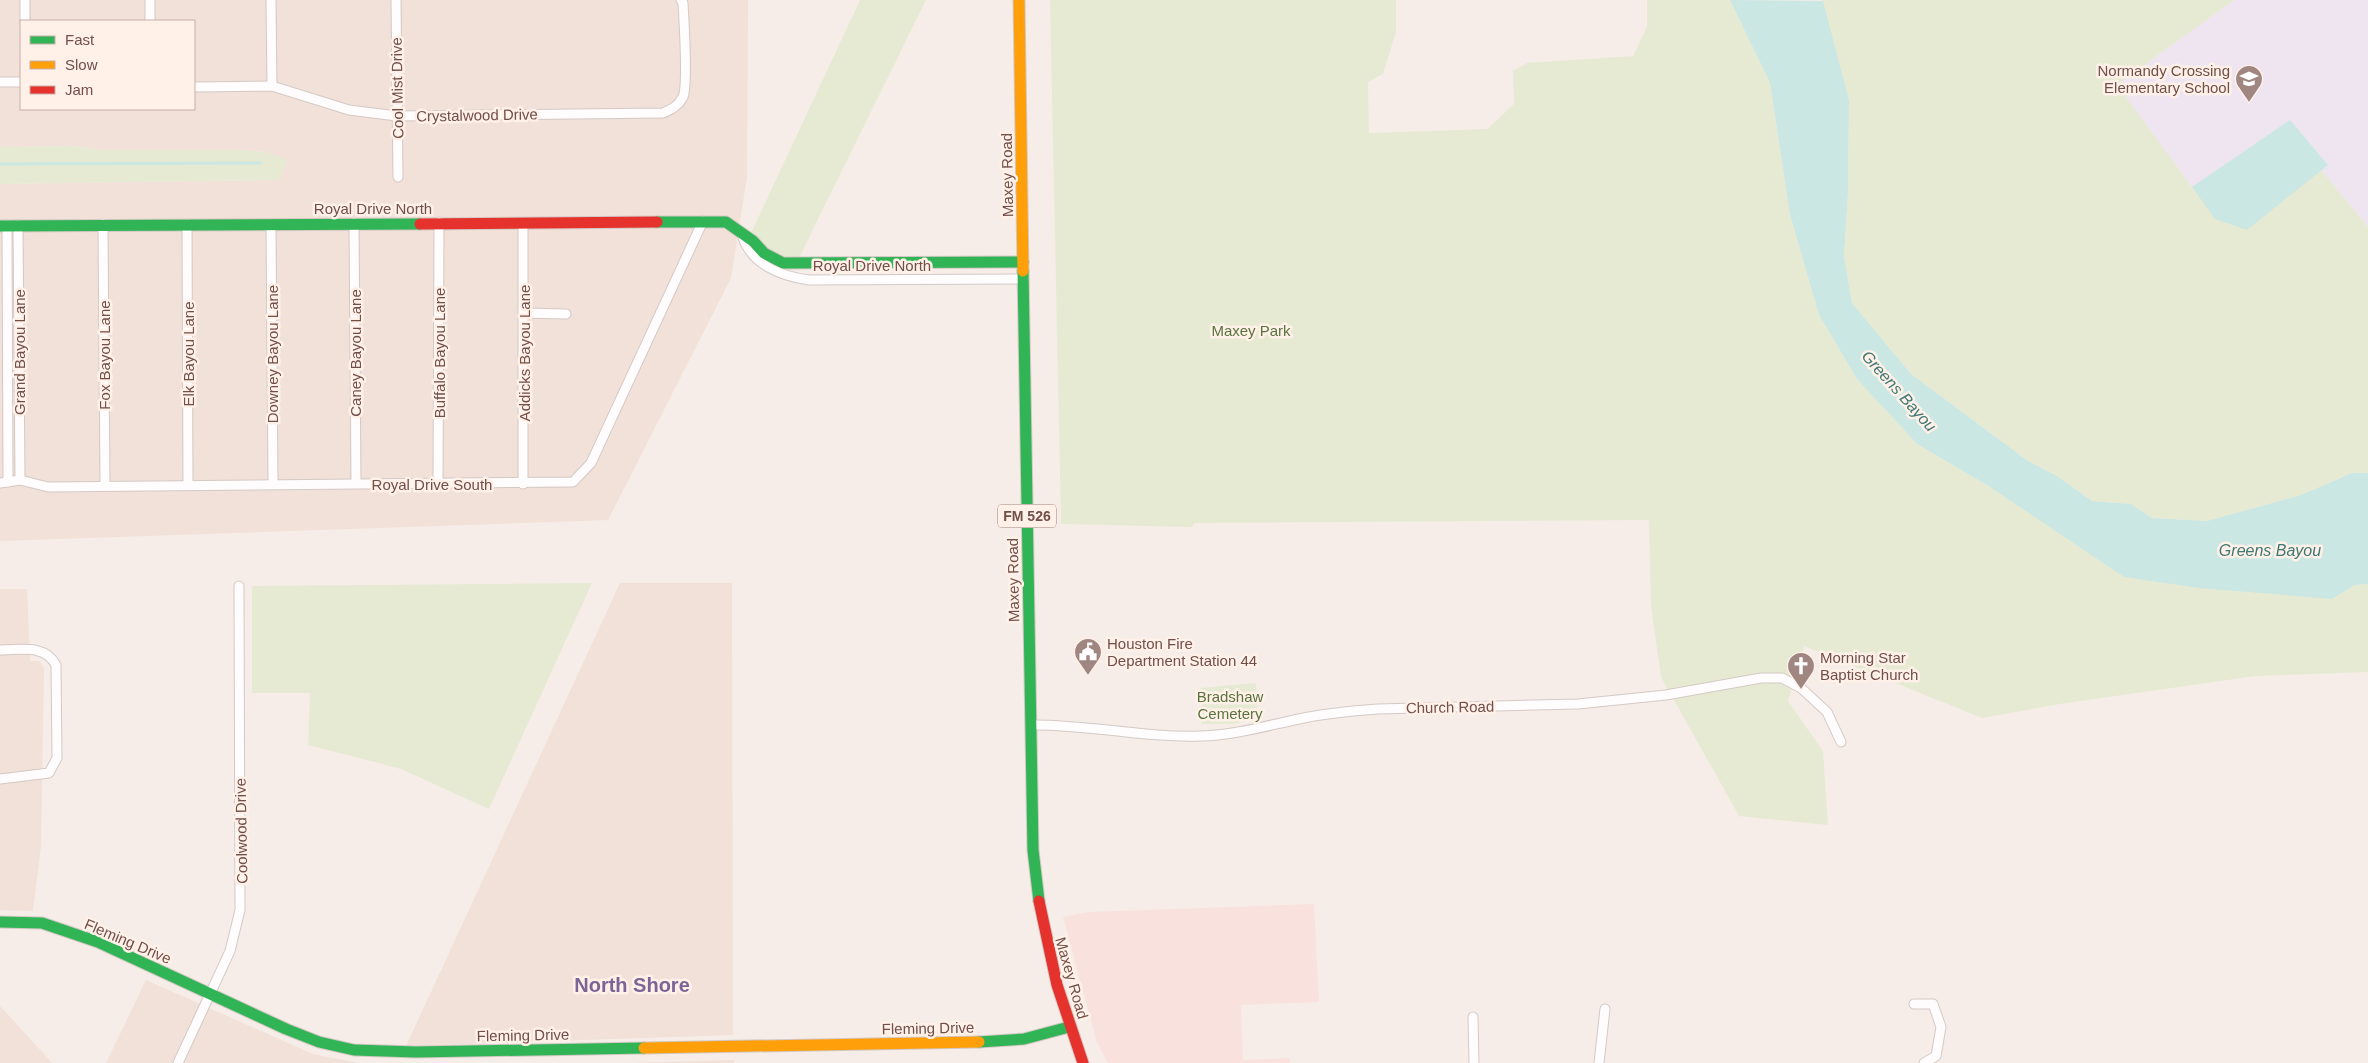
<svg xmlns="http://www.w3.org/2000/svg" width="2368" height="1063" viewBox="0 0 2368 1063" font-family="Helvetica,sans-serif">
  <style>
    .residential { fill: #f1e1d8; fill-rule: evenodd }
    .commercial { fill: #f9e2de }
    .education { fill: #efe5f1 }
    .green { fill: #e7ead3 }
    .water { fill: #cae7e3 }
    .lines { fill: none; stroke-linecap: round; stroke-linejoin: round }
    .stream { stroke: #cae7e3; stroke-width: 3 }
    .street-casing { stroke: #d4c9c5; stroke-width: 11 }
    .fast-casing { stroke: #d4c8c4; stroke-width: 13 }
    .slow-casing { stroke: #d4c8c4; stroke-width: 13 }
    .jam-casing { stroke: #d4c8c4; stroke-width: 13 }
    .street { stroke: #fefcfc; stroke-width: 9 }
    .fast { stroke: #30b455; stroke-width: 11 }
    .slow { stroke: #ff9f0a; stroke-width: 11 }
    .jam { stroke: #e5322d; stroke-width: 11 }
    .labels { text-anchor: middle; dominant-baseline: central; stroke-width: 5; stroke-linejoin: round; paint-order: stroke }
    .shield { fill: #fff1e8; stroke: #9c8079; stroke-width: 1 }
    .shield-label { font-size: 14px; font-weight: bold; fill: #724f49 }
    .poi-label { font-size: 15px; fill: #724f49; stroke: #fff1e8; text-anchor: start }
    .street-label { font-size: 15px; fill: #724f49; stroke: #fff1e8 }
    .park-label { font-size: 15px; fill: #59733f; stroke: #fff1e8 }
    .water-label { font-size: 16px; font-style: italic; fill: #3d7875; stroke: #fff1e8 }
    .district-label { font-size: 20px; font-weight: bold; fill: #7a6596; stroke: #fff1e8 }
  </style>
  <rect width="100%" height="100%" fill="#f6ede8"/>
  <g class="residential">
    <path d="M0,0h748l-1,177 -16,101 -123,242 -608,21v-357l280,-4 -14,-28 -23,-2h-142l-28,-4 -73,1zM21,21h173v88h-173z"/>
    <polygon points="620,583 732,583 733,1035 406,1046"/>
    <polygon points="0,589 27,589 30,661 40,661 44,668 41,846 33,911 0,910"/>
    <polygon points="146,980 313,1054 358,1063 106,1063"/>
    <polygon points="0,1006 52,1063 0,1063"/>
    <polygon points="734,1060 734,1063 625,1063"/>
  </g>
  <polygon class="commercial" points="1314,904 1319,1002 1241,1005 1243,1060 1290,1058 1290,1063 1108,1063 1097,1043 1063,917 1087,912"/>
  <polygon class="education" points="2234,0 2368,0 2368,227 2321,170 2328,165 2192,187 2116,85"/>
  <g class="green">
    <path d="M860,0h66l-127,258c-26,0 -31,-7 -48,-25z"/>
    <polygon points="1050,0 1396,0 1396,32 1383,74 1368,82 1369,133 1487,129 1514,104 1513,71 1527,63 1633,56 1647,27 1647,0 1730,0 1770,83 1790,215 1819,315 1857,379 1917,444 1990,487 2332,599 2355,585 2368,584 2368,672 2256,676 2060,704 1982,718 1804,646 1788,701 1823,751 1828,825 1739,816 1661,677 1651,606 1649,520 1195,523 1192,527 1061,524"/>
    <polygon points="1822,0 2234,0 2117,85 2192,187 2290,120 2328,165 2321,170 2368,227 2368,473 2352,473 2301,495 2207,521 2152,518 2131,504 2092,501 2057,476 2028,461 1911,374 1852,303 1844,256 1848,193 1849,100"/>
    <polygon points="73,146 101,150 243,150 266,152 287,160 280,180 0,184 0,147"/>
    <polygon points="592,583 489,809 401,769 308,745 310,693 252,693 252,586"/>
    <polygon points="1256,683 1257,717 1233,724 1202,724 1201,688"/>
  </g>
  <g class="water">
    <polygon points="1730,0 1823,1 1849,100 1848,193 1844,256 1852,303 1911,374 2028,461 2057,476 2092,501 2131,504 2152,518 2207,521 2301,495 2352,473 2368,473 2368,584 2355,585 2332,599 2199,588 2124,577 1990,487 1917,444 1857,379 1819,315 1790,215 1770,83"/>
    <polygon points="2290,120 2328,165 2247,230 2215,219 2192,187"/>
  </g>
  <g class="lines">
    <polyline class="stream" points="0,164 260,163"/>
    <defs>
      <g id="street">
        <polyline points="25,0 25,21"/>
        <polyline points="150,0 150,21"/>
        <polyline points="271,0 272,86"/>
        <polyline points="396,0 398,177"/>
        <polyline points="0,82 21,82"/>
        <path d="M194,87l78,-1 77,24 48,6 266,-3c9,-4 15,-7 20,-16 5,-12 1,-77 0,-94l-2,-3"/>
        <polyline points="354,223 356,483"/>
        <polyline points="523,223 523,484"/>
        <polyline points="103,224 105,486"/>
        <polyline points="187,224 188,484"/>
        <polyline points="271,224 273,484"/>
        <polyline points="7,225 8,482"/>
        <polyline points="18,225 20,480"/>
        <path d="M742,234c8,30 38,42 67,46l215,-1"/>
        <polyline points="524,313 566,314"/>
        <polyline points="0,483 20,480 48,487 573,482 591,463 703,221"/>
        <polyline points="438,483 439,222"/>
        <path d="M0,650c21,0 45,-6 56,15l1,93 -8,15 -49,6"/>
        <path d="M1030,725c57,-1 114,13 171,11 33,-1 65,-10 98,-17 26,-6 52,-8 79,-10l200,-5 88,-9 95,-17h21l19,10 26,24 14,30"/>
        <polyline points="1914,1004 1933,1004 1941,1027 1936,1056 1924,1063"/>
        <polyline points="1473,1017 1474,1063"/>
        <polyline points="178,1063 230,951 240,910 239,586"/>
        <polyline points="1599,1063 1605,1009"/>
      </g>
      <g id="fast">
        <polyline points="657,222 726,222 753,241 764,253 783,263 1023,262"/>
        <polyline points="0,226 420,224"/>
        <polyline points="1023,271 1033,850 1039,901"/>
        <polyline points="0,922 42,923 98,942 286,1029 319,1042 354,1050 416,1052 644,1048"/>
        <polyline points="979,1042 1024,1039 1069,1027"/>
      </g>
      <g id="slow">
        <polyline points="1019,0 1023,271"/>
        <polyline points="644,1048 979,1042"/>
      </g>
      <g id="jam">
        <polyline points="420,224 657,222"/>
        <polyline points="1039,901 1057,985 1083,1063"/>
      </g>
    </defs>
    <use href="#street" class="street-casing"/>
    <use href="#fast" class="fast-casing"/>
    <use href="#slow" class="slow-casing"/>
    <use href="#jam" class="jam-casing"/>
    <use href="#street" class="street"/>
    <use href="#fast" class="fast"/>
    <use href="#slow" class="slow"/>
    <use href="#jam" class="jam"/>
  </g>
  <defs>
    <symbol id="school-pin" viewBox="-11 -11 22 30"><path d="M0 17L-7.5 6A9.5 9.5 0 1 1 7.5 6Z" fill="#a08681" stroke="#fff1e8"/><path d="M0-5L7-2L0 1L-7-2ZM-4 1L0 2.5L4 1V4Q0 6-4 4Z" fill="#fff"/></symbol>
    <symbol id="civic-pin" viewBox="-11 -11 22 30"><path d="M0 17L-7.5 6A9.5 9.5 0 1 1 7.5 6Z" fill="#a08681" stroke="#fff1e8"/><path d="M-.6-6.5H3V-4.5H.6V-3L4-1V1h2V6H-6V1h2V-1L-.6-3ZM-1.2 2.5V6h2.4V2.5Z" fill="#fff"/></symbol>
    <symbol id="church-pin" viewBox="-11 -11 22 30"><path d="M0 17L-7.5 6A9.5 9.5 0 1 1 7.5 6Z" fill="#a08681" stroke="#fff1e8"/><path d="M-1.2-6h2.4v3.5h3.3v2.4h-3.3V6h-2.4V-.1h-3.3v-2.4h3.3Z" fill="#fff"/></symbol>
  </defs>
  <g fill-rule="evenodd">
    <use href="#school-pin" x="2233" y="63" width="32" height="43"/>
    <use href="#civic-pin" x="1072" y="636" width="32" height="43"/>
    <use href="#church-pin" x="1785" y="650" width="32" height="43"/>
  </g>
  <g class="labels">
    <rect class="shield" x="998" y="504.5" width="58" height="23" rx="4"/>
    <g class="shield-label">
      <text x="1027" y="516">FM 526</text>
    </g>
    <g class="poi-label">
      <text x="2230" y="70" text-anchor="end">Normandy Crossing<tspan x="2230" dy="17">Elementary School</tspan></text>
      <text x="1107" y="643">Houston Fire<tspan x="1107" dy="17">Department Station 44</tspan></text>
      <text x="1820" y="657">Morning Star<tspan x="1820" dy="17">Baptist Church</tspan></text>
    </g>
    <g class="street-label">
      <text transform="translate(397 88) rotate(-91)">Cool Mist Drive</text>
      <text transform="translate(477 115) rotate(-1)">Crystalwood Drive</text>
      <text transform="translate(1007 175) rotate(-91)">Maxey Road</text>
      <text x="373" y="208">Royal Drive North</text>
      <text x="872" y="265">Royal Drive North</text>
      <text transform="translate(19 352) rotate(-90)">Grand Bayou Lane</text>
      <text transform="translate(355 353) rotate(-90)">Caney Bayou Lane</text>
      <text transform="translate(439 353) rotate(-90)">Buffalo Bayou Lane</text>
      <text transform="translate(524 353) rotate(-90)">Addicks Bayou Lane</text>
      <text transform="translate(188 354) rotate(-90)">Elk Bayou Lane</text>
      <text transform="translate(272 354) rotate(-90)">Downey Bayou Lane</text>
      <text transform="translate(104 355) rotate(-90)">Fox Bayou Lane</text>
      <text x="432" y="484">Royal Drive South</text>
      <text transform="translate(1013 580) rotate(-91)">Maxey Road</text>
      <text transform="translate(1450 707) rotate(-1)">Church Road</text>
      <text transform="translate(241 831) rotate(-91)">Coolwood Drive</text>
      <text transform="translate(128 941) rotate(23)">Fleming Drive</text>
      <text transform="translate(1072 978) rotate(74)">Maxey Road</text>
      <text transform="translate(928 1028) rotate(-1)">Fleming Drive</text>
      <text transform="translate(523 1035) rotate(-1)">Fleming Drive</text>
    </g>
    <g class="park-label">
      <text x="1251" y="330">Maxey Park</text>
      <text x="1230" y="696">Bradshaw<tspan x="1230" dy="17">Cemetery</tspan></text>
    </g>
    <g class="water-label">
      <text transform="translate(1899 391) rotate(48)">Greens Bayou</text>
      <text x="2270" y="550">Greens Bayou</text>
    </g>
    <g class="district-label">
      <text x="632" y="985">North Shore</text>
    </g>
  </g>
  <rect x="20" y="20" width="175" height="90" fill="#fff1e8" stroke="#c7b0a8"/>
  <rect x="30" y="36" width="25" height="8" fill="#30b455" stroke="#c7b0a8"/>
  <text x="65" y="45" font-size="15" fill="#724f49">Fast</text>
  <rect x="30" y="61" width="25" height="8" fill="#ff9f0a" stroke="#c7b0a8"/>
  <text x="65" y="70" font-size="15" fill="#724f49">Slow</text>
  <rect x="30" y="86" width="25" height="8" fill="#e5322d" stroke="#c7b0a8"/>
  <text x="65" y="95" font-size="15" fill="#724f49">Jam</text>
</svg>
